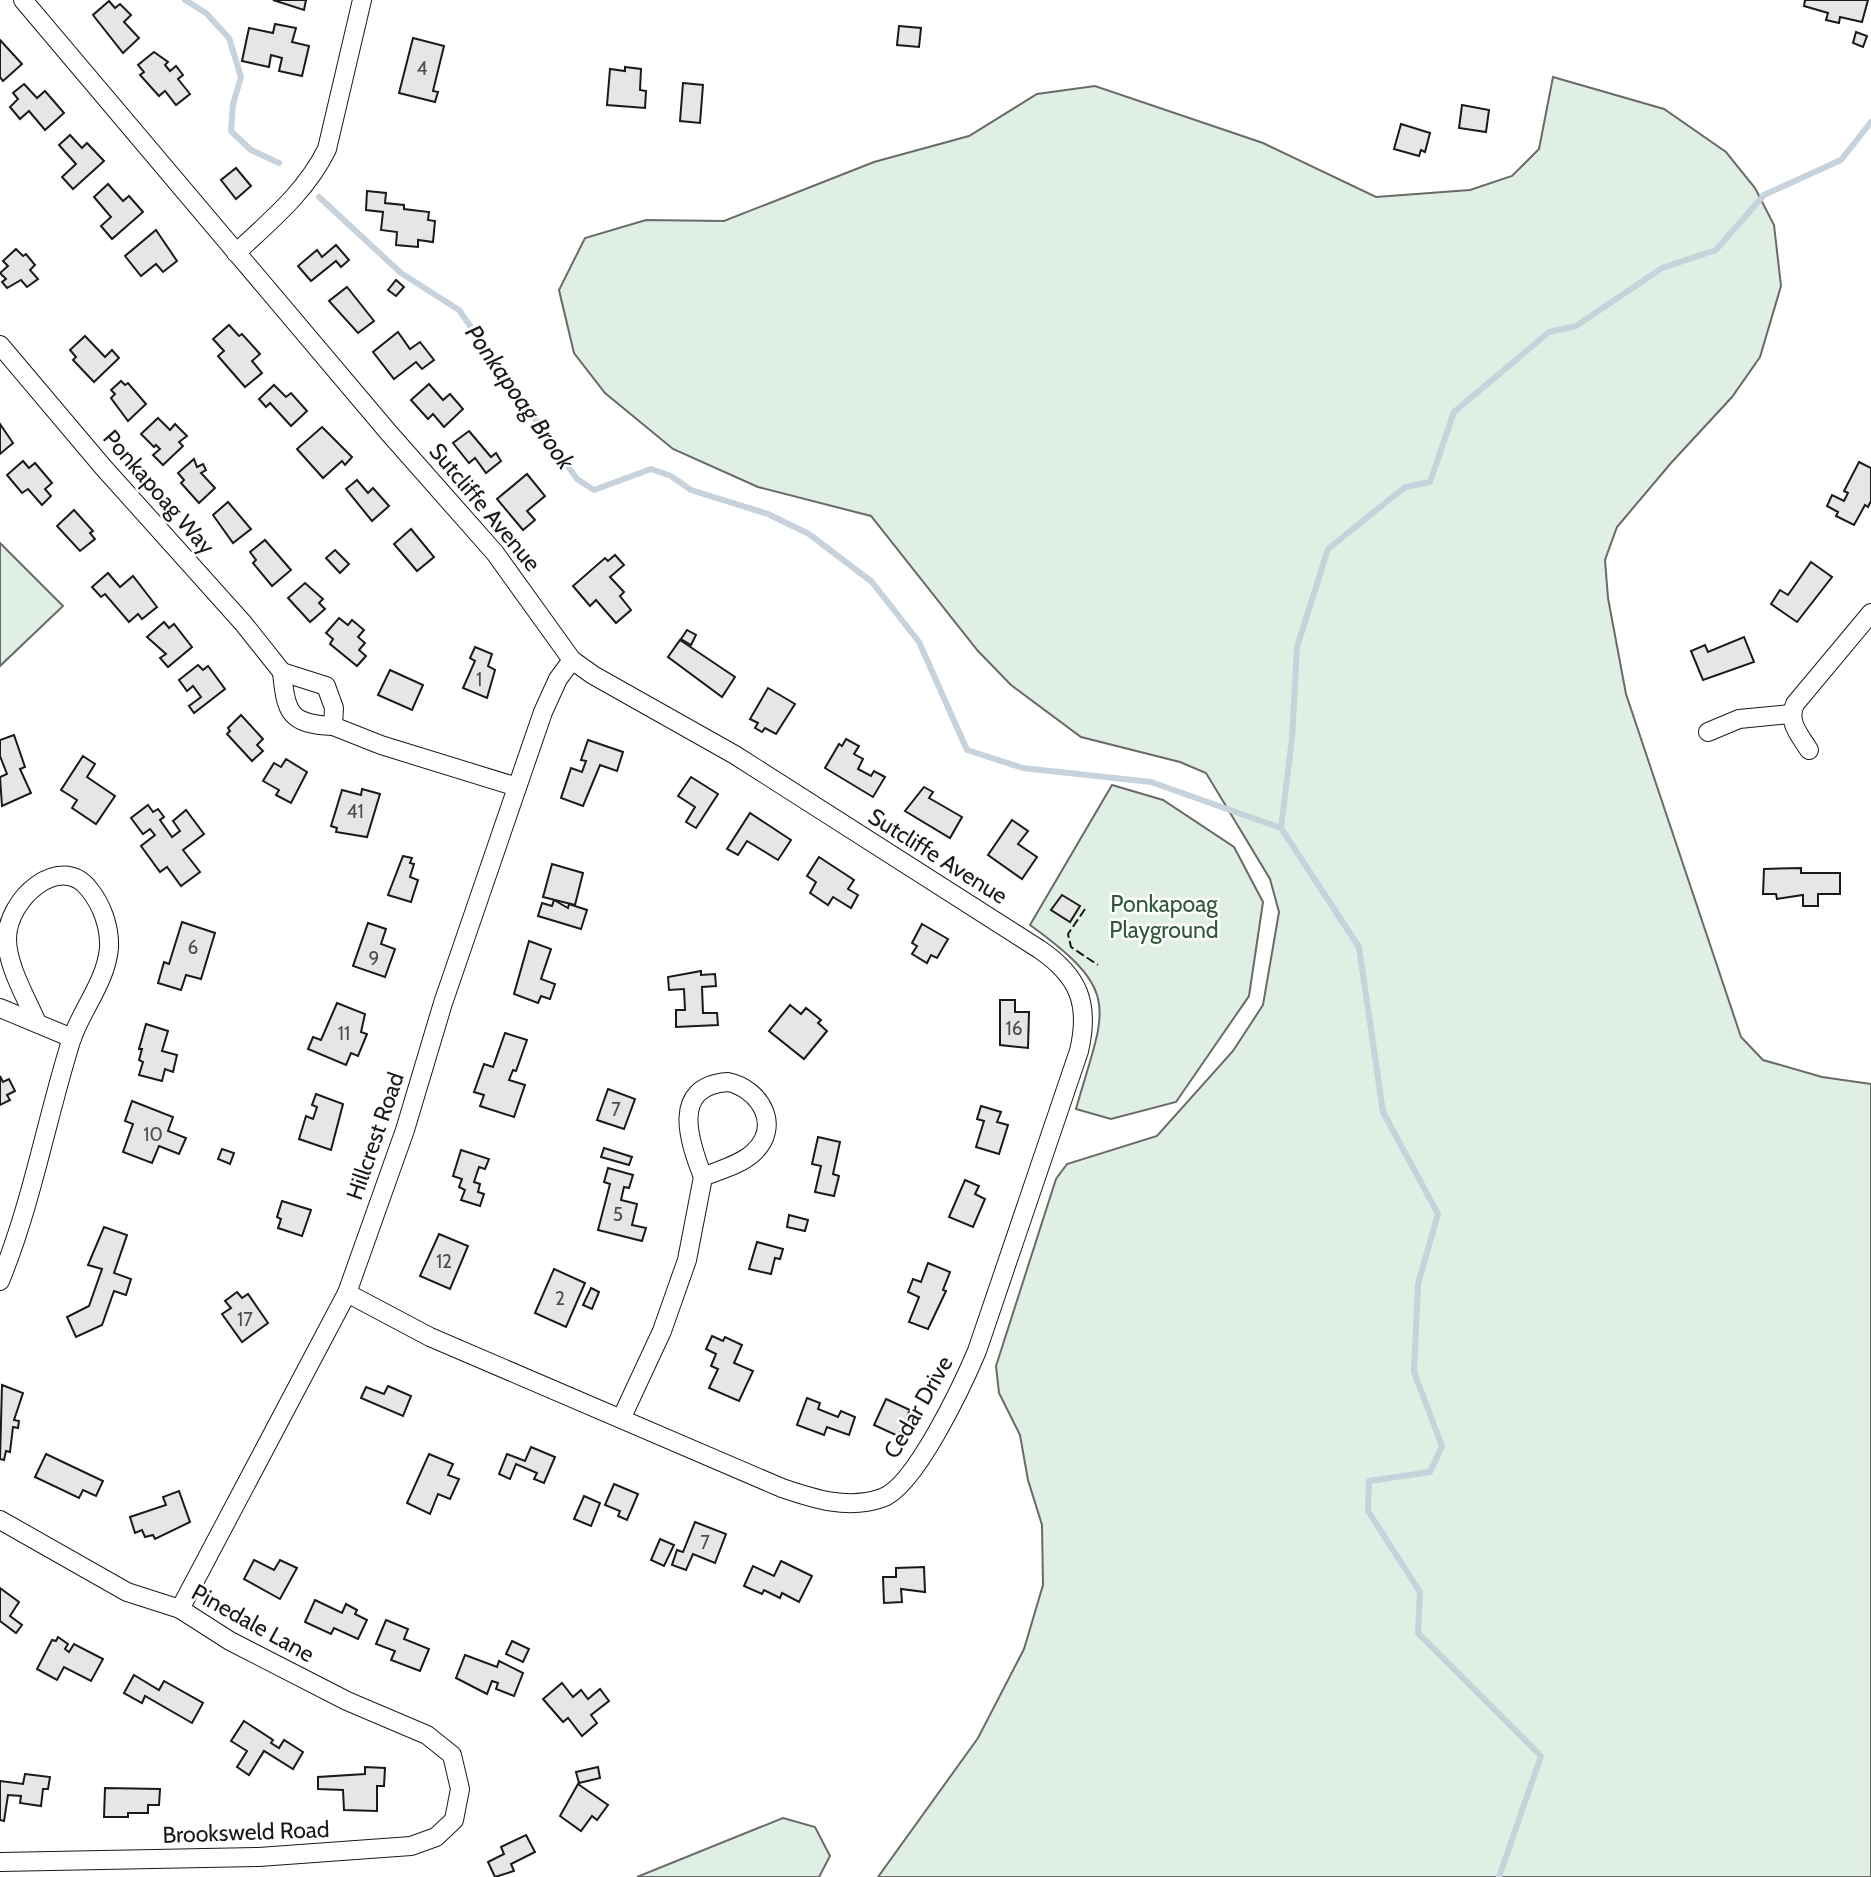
<svg xmlns="http://www.w3.org/2000/svg" width="1871" height="1877" viewBox="0 0 1871 1877" font-family="Cabin,sans-serif">
  <style>
    .green { fill: #e0efe3; stroke: #6a6a6a; stroke-width: 2 }
    .lines { fill: none; stroke-linecap: round; stroke-linejoin: round }
    .stream { stroke: #c6d2dc; stroke-width: 6 }
    .building { fill: #e6e6e6; stroke: #1a1a1a; stroke-width: 2 }
    .street-casing { stroke: #1a1a1a; stroke-width: 20 }
    .street { stroke: #fff; stroke-width: 18 }
    .fence { stroke: #1a1a1a; stroke-width: 2; stroke-dasharray: 9 3.5; stroke-linecap: butt }
    .labels { text-anchor: middle; dominant-baseline: central; stroke-width: 5; stroke-linejoin: round; paint-order: stroke }
    .number-label { font-size: 19px; fill: #4d4d4d }
    .street-label { font-size: 23px; fill: #1a1a1a; stroke: #fff }
    .park-label { font-size: 23px; fill: #2b5a34; stroke: #fff }
    .water-label { font-size: 24px; font-style: italic; fill: #1a1a1a; stroke: #fff }
  </style>
  <rect width="100%" height="100%" fill="#fff"/>
  <g class="green">
    <polygon points="1553,77 1664,109 1726,152 1755,188 1774,225 1781,286 1760,357 1732,397 1671,463 1617,527 1605,560 1608,598 1626,694 1741,1037 1763,1060 1822,1077 1871,1084 1871,1877 878,1877 978,1738 1024,1649 1043,1585 1042,1525 1028,1480 1020,1435 999,1393 996,1366 1056,1179 1067,1164 1157,1136 1233,1051 1263,1005 1279,912 1270,879 1206,773 1180,762 1081,737 1011,685 978,651 871,516 758,487 673,449 605,393 574,353 559,290 585,238 646,220 724,221 874,162 969,136 1037,94 1095,86 1263,143 1376,197 1470,190 1512,176 1539,149"/>
    <polygon points="0,543 63,606 0,666"/>
    <path d="M1112,785l51,15 71,47 29,55 -14,94 -73,106 -65,17 -35,-10c29,-102 48,-116 -46,-184z"/>
    <polygon points="783,1818 815,1827 830,1856 819,1877 637,1877"/>
  </g>
  <g class="lines">
    <g class="stream">
      <polyline points="185,0 206,13 229,38 241,77 233,104 231,131 251,150 279,163"/>
      <polyline points="319,197 401,273 459,310 577,479 594,490 651,469 671,476 691,490 768,514 809,534 872,582 919,642 967,750 1023,768 1151,782 1281,828 1359,947 1383,1112 1438,1214 1418,1284 1414,1372 1442,1446 1430,1472 1369,1481 1368,1511 1420,1592 1418,1633 1541,1756 1499,1877"/>
      <polyline points="1281,828 1292,738 1297,647 1328,549 1405,487 1430,482 1454,412 1549,332 1576,326 1662,268 1716,250 1764,195 1841,160 1871,122"/>
    </g>
  </g>
  <g class="building">
    <polygon points="273,0 306,0 304,10"/>
    <polygon points="1805,0 1868,0 1862,22 1840,17 1839,23 1826,20 1828,13 1804,6"/>
    <polygon points="109,1 115,8 120,4 131,15 124,22 139,38 123,53 93,15"/>
    <polygon points="275,24 296,28 292,42 309,46 302,76 279,71 282,58 271,55 269,67 242,61 249,28 273,33"/>
    <polygon points="899,26 921,28 919,47 897,45"/>
    <polygon points="1856,32 1867,36 1863,47 1853,43"/>
    <polygon points="413,38 444,46 433,91 438,92 435,102 399,93"/>
    <polygon points="0,40 22,64 3,81 0,77"/>
    <polygon points="154,52 168,62 165,65 170,71 176,66 183,75 178,79 190,94 176,105 165,91 159,96 140,75 144,72 138,65"/>
    <polygon points="625,67 641,69 640,90 646,91 645,108 607,105 610,69 625,71"/>
    <polygon points="683,83 703,85 700,123 680,121"/>
    <polygon points="24,84 37,98 45,91 64,113 45,130 29,111 20,119 10,107 18,99 13,93"/>
    <polygon points="1462,105 1489,110 1486,132 1459,128"/>
    <polygon points="1401,124 1430,133 1425,152 1421,150 1419,156 1394,149"/>
    <polygon points="70,135 82,148 87,143 104,161 73,189 62,177 76,164 59,145"/>
    <polygon points="236,168 251,186 236,199 221,180"/>
    <polygon points="108,184 123,201 129,196 143,212 112,239 101,226 111,217 94,197"/>
    <polygon points="367,191 386,193 385,203 404,205 404,209 429,212 428,220 435,221 433,242 418,240 418,247 396,245 397,232 381,230 383,212 366,210"/>
    <polygon points="156,230 177,261 163,272 156,264 141,276 125,256"/>
    <polygon points="336,245 349,260 341,267 336,261 311,281 298,266 317,250 322,257"/>
    <polygon points="16,249 23,256 26,254 35,265 30,270 38,279 27,287 21,280 7,288 2,282 6,279 0,273 8,266 3,261"/>
    <polygon points="396,280 404,287 396,296 388,290"/>
    <polygon points="347,287 374,321 358,333 329,301"/>
    <polygon points="229,325 239,336 242,334 260,354 252,361 262,373 245,387 218,356 224,351 213,339"/>
    <polygon points="398,332 410,349 420,342 434,360 422,369 416,362 394,379 373,352"/>
    <polygon points="85,336 105,357 112,350 119,358 94,382 73,360 76,357 70,350"/>
    <polygon points="121,381 125,385 128,383 146,404 128,421 111,398 115,394 111,390"/>
    <polygon points="429,384 443,400 450,394 463,409 444,427 433,414 428,419 411,400"/>
    <polygon points="274,385 286,397 291,393 307,411 291,426 270,403 266,407 259,399"/>
    <polygon points="158,418 170,430 175,424 187,436 179,442 183,446 163,465 153,455 160,449 156,445 154,447 141,434"/>
    <polygon points="0,424 13,443 0,454"/>
    <polygon points="322,427 352,457 345,465 342,461 323,478 297,449"/>
    <polygon points="469,431 491,457 496,453 501,461 486,473 475,458 469,463 453,443"/>
    <polygon points="194,459 197,467 203,464 206,470 201,473 215,488 199,503 181,483 184,480 178,473"/>
    <polygon points="23,461 29,468 35,463 52,483 45,489 51,496 42,505 28,489 22,493 7,475"/>
    <polygon points="1859,462 1871,468 1871,501 1868,507 1865,505 1854,525 1836,516 1838,512 1827,506 1832,495 1844,501 1848,493 1844,491"/>
    <polygon points="527,474 545,496 527,511 535,520 523,530 497,499"/>
    <polygon points="357,480 368,493 373,488 389,506 372,521 346,489"/>
    <polygon points="228,502 251,529 233,543 213,515"/>
    <polygon points="74,510 93,531 90,533 95,539 80,551 57,526"/>
    <polygon points="411,529 434,557 417,571 394,544"/>
    <polygon points="265,540 291,570 272,586 253,563 256,560 250,552"/>
    <polygon points="335,550 349,564 340,573 326,558"/>
    <polygon points="615,555 624,565 610,577 624,592 620,596 631,610 616,623 596,600 590,606 573,586 605,558 608,561"/>
    <polygon points="1811,562 1832,577 1797,622 1771,604 1780,590 1788,595"/>
    <polygon points="108,573 120,587 133,576 157,607 142,619 138,614 129,622 105,594 101,597 92,587"/>
    <polygon points="305,583 323,599 319,603 325,609 310,622 288,598"/>
    <polygon points="339,618 348,625 352,620 364,630 358,637 365,643 359,650 366,656 357,666 330,644 333,639 326,633"/>
    <polygon points="164,622 169,628 174,624 192,647 168,667 160,658 166,654 147,637"/>
    <polygon points="687,630 696,635 691,645 681,639"/>
    <polygon points="1744,637 1754,662 1703,680 1691,651 1705,645 1708,652"/>
    <polygon points="680,640 735,677 722,697 668,657"/>
    <polygon points="475,647 492,654 488,666 495,670 487,698 463,688 475,661 470,658"/>
    <polygon points="198,665 203,670 208,666 225,689 194,713 189,706 201,697 193,686 187,691 179,680"/>
    <polygon points="390,670 423,685 412,710 378,695"/>
    <polygon points="768,688 795,704 776,734 765,728 762,732 755,728 758,723 750,719"/>
    <polygon points="241,715 263,739 257,745 263,751 252,761 227,734 230,731 228,728"/>
    <polygon points="14,735 25,767 20,769 31,793 2,806 0,777 7,774 0,756 0,740"/>
    <polygon points="846,739 859,746 854,754 863,759 858,769 871,776 874,771 885,777 873,797 825,768 839,744 842,746"/>
    <polygon points="588,740 623,752 617,771 600,765 583,806 561,798 571,768 582,772 586,761 581,760"/>
    <polygon points="83,756 95,764 87,777 115,796 96,824 72,808 77,800 61,790"/>
    <polygon points="286,759 307,772 291,803 276,795 279,790 263,781 274,763 281,767"/>
    <polygon points="691,777 718,794 696,828 686,822 695,807 678,796"/>
    <polygon points="924,787 933,792 929,798 962,817 950,838 905,811"/>
    <polygon points="362,789 380,794 367,837 336,832 337,828 331,826 342,790 361,795"/>
    <polygon points="148,805 153,812 158,809 164,817 160,820 172,837 180,831 173,821 186,810 204,834 183,850 200,872 181,886 167,867 160,872 141,846 155,835 150,829 143,834 131,818"/>
    <polygon points="750,813 791,840 778,860 747,841 738,855 727,849"/>
    <polygon points="1012,820 1028,831 1018,844 1037,857 1022,879 988,855"/>
    <polygon points="403,856 412,858 410,863 414,864 410,877 418,880 411,902 388,895"/>
    <polygon points="819,857 854,880 848,889 858,895 851,908 833,897 828,905 810,893 816,882 807,876"/>
    <polygon points="552,864 583,873 575,905 543,897"/>
    <polygon points="1801,868 1801,873 1840,873 1840,894 1818,894 1818,906 1803,906 1803,895 1777,899 1776,894 1763,894 1764,869"/>
    <polygon points="1062,895 1080,906 1070,922 1051,910"/>
    <polygon points="554,900 568,908 569,904 587,910 581,929 538,916 542,903 552,906"/>
    <polygon points="182,922 215,933 201,979 186,975 181,990 158,983 164,962 169,964"/>
    <polygon points="368,923 386,929 381,944 395,949 385,977 353,966"/>
    <polygon points="922,924 948,939 937,958 931,955 927,963 912,954 917,946 912,943"/>
    <polygon points="529,941 551,949 541,979 555,984 550,999 541,996 538,1003 514,994"/>
    <polygon points="701,971 701,975 715,974 716,986 702,987 703,1013 717,1013 718,1025 676,1027 676,1010 685,1010 684,989 669,990 668,977"/>
    <polygon points="1000,1000 1015,1000 1015,1012 1029,1012 1028,1048 1000,1045"/>
    <polygon points="337,1003 365,1014 361,1032 367,1034 358,1056 351,1053 346,1065 308,1049 313,1037 321,1040"/>
    <polygon points="790,1005 801,1014 806,1008 821,1020 818,1023 827,1031 804,1059 769,1031"/>
    <polygon points="146,1024 168,1031 162,1051 177,1055 173,1072 165,1069 162,1081 139,1075 143,1062 139,1060 142,1049 139,1049"/>
    <polygon points="505,1033 527,1040 516,1071 513,1070 509,1080 525,1085 514,1117 480,1106 484,1095 474,1092 484,1064 493,1067"/>
    <polygon points="0,1076 3,1082 9,1079 15,1091 7,1095 10,1100 0,1105"/>
    <polygon points="608,1089 635,1099 624,1129 597,1120"/>
    <polygon points="316,1094 343,1104 331,1150 299,1139 306,1116 313,1119 317,1107 312,1105"/>
    <polygon points="132,1101 173,1117 168,1131 186,1138 179,1154 159,1146 152,1163 123,1152 133,1124 125,1121"/>
    <polygon points="981,1106 1001,1112 997,1122 1008,1125 999,1154 976,1147 984,1121 977,1119"/>
    <polygon points="818,1137 840,1142 833,1174 839,1176 834,1196 815,1192 821,1166 812,1164"/>
    <polygon points="604,1148 632,1157 629,1165 601,1157"/>
    <polygon points="222,1149 234,1153 230,1164 218,1159"/>
    <polygon points="461,1150 489,1159 485,1169 479,1167 474,1182 480,1184 478,1192 484,1194 480,1206 461,1200 465,1190 459,1187 462,1179 453,1176"/>
    <polygon points="608,1168 633,1175 629,1188 624,1187 621,1200 637,1204 632,1225 646,1228 642,1241 598,1230 610,1184 604,1182"/>
    <polygon points="965,1180 979,1186 975,1194 985,1199 973,1227 949,1217"/>
    <polygon points="282,1201 311,1210 302,1236 278,1228 281,1219 277,1217"/>
    <polygon points="789,1215 808,1220 805,1231 787,1227"/>
    <polygon points="104,1227 127,1235 114,1273 131,1279 126,1295 114,1291 102,1325 76,1337 67,1317 89,1306 102,1269 88,1265"/>
    <polygon points="439,1234 468,1246 450,1289 420,1276"/>
    <polygon points="757,1242 783,1249 780,1259 775,1258 771,1274 749,1269"/>
    <polygon points="928,1263 950,1272 943,1290 946,1291 928,1329 909,1322 919,1297 908,1292 913,1279 921,1282"/>
    <polygon points="554,1269 585,1283 566,1327 535,1313"/>
    <polygon points="591,1288 599,1292 592,1309 583,1305"/>
    <polygon points="237,1292 242,1298 248,1294 268,1323 242,1342 222,1314 231,1308 225,1301"/>
    <polygon points="712,1336 723,1341 725,1337 742,1345 734,1363 753,1371 739,1401 709,1388 718,1369 711,1366 716,1354 706,1349"/>
    <polygon points="2,1385 23,1393 14,1420 19,1421 18,1428 13,1427 10,1452 6,1451 4,1460 0,1459"/>
    <polygon points="388,1386 411,1396 403,1416 361,1398 366,1387 384,1394"/>
    <polygon points="807,1398 820,1403 818,1409 838,1417 841,1411 855,1417 849,1435 827,1427 824,1435 797,1425"/>
    <polygon points="886,1399 910,1410 898,1436 874,1425"/>
    <polygon points="531,1447 555,1457 544,1483 534,1479 537,1473 516,1464 510,1479 499,1474 507,1454 525,1461"/>
    <polygon points="46,1454 103,1481 96,1496 83,1490 79,1498 35,1477"/>
    <polygon points="429,1454 453,1464 448,1475 459,1479 450,1499 438,1494 430,1514 407,1503"/>
    <polygon points="614,1484 638,1494 627,1520 618,1516 620,1511 605,1505"/>
    <polygon points="179,1491 190,1522 155,1539 153,1535 145,1537 142,1530 135,1533 130,1517 166,1505 163,1497"/>
    <polygon points="584,1496 600,1503 591,1526 574,1519"/>
    <polygon points="695,1522 726,1534 715,1563 693,1554 686,1570 672,1565 677,1550 683,1552"/>
    <polygon points="660,1539 674,1545 664,1566 651,1560"/>
    <polygon points="254,1560 274,1570 280,1560 297,1568 280,1599 244,1579"/>
    <polygon points="781,1561 812,1576 799,1602 782,1593 780,1598 764,1590 762,1594 744,1586 753,1566 774,1576"/>
    <polygon points="924,1567 925,1592 901,1589 902,1602 884,1603 883,1577 896,1577 896,1568"/>
    <polygon points="0,1588 19,1602 10,1616 22,1625 16,1633 0,1621"/>
    <polygon points="315,1600 342,1613 346,1604 357,1610 355,1614 367,1620 358,1639 334,1628 331,1634 305,1622"/>
    <polygon points="386,1620 408,1629 404,1639 429,1649 420,1671 391,1660 395,1651 376,1644"/>
    <polygon points="58,1637 68,1644 65,1649 69,1652 74,1644 103,1659 91,1681 64,1667 57,1680 37,1669 52,1640 56,1641"/>
    <polygon points="512,1641 529,1649 523,1662 506,1654"/>
    <polygon points="465,1655 497,1667 499,1661 523,1673 514,1696 496,1689 498,1683 492,1681 487,1694 456,1678"/>
    <polygon points="134,1675 159,1690 164,1681 203,1703 192,1723 145,1696 142,1703 124,1693"/>
    <polygon points="562,1683 573,1697 581,1690 588,1699 600,1689 609,1701 591,1715 597,1723 582,1736 568,1718 563,1722 543,1699"/>
    <polygon points="244,1721 273,1740 271,1743 279,1748 284,1740 303,1752 293,1769 264,1751 249,1775 237,1767 247,1751 231,1741"/>
    <polygon points="365,1767 385,1768 384,1786 377,1786 377,1811 344,1810 343,1790 318,1789 318,1777 365,1774"/>
    <polygon points="598,1767 600,1778 579,1783 576,1772"/>
    <polygon points="25,1774 50,1777 48,1789 43,1789 41,1806 20,1803 21,1796 8,1795 4,1821 0,1820 0,1781 23,1784"/>
    <polygon points="578,1784 608,1805 597,1820 592,1816 581,1831 560,1816"/>
    <polygon points="105,1788 160,1789 159,1805 148,1805 148,1813 128,1813 128,1817 104,1817"/>
    <polygon points="526,1835 535,1852 511,1864 514,1871 495,1877 488,1862 504,1854 501,1847"/>
  </g>
  <g class="lines">
    <defs>
      <g id="street">
        <path d="M23,0l366,433 106,120 77,107 21,15 142,80 304,194c40,27 51,55 40,102l-102,300c-14,33 -62,136 -95,147 -34,12 -68,1 -100,-10l-352,-151 -83,-44"/>
        <path d="M236,253c34,-32 70,-61 91,-104l35,-149"/>
        <polyline points="0,345 103,467 243,623 282,672"/>
        <path d="M282,672l44,14 8,22 -1,18c-43,-2 -47,-12 -51,-54z"/>
        <polyline points="333,726 381,745 517,787"/>
        <polyline points="1708,732 1739,719 1791,714"/>
        <path d="M1809,750c-10,-16 -22,-28 -14,-46l76,-91"/>
        <polyline points="0,1008 72,1038"/>
        <path d="M728,1082c33,7 54,45 25,71 -13,12 -34,17 -50,24 -14,-36 -33,-91 25,-95z"/>
        <path d="M0,1281c32,-78 46,-160 71,-240 10,-31 35,-59 38,-93 1,-21 -7,-43 -20,-59 -29,-37 -82,10 -82,50 0,27 20,60 30,84"/>
        <polyline points="622,1417 662,1331 687,1260 703,1177"/>
        <polyline points="0,1520 127,1592 180,1609 230,1641 347,1701 427,1735 452,1755 460,1789 454,1820 436,1837 411,1846 259,1857 0,1862"/>
        <polyline points="180,1609 347,1293 405,1130 443,1003 543,712 558,679 572,660"/>
      </g>
    </defs>
    <use href="#street" class="street-casing"/>
    <use href="#street" class="street"/>
    <polyline class="fence" points="1085,909 1068,934 1071,947 1098,965"/>
  </g>
  <g class="labels">
    <g class="number-label">
      <text x="422" y="68">4</text>
      <text x="479" y="679">1</text>
      <text x="355" y="811">41</text>
      <text x="193" y="947">6</text>
      <text x="374" y="958">9</text>
      <text x="1014" y="1028">16</text>
      <text x="344" y="1033">11</text>
      <text x="616" y="1109">7</text>
      <text x="153" y="1134">10</text>
      <text x="618" y="1214">5</text>
      <text x="444" y="1261">12</text>
      <text x="560" y="1298">2</text>
      <text x="245" y="1319">17</text>
      <text x="705" y="1542">7</text>
    </g>
    <g class="street-label">
      <text transform="translate(159 492) rotate(49)">Ponkapoag Way</text>
      <text transform="translate(485 507) rotate(50)">Sutcliffe Avenue</text>
      <text transform="translate(938 856) rotate(32)">Sutcliffe Avenue</text>
      <text transform="translate(375 1136) rotate(-71)">Hillcrest Road</text>
      <text transform="translate(918 1407) rotate(-60)">Cedar Drive</text>
      <text transform="translate(253 1623) rotate(29)">Pinedale Lane</text>
      <text transform="translate(246 1832) rotate(-2)">Brooksweld Road</text>
    </g>
    <g class="park-label">
      <text x="1164" y="904">Ponkapoag<tspan x="1164" dy="26">Playground</tspan></text>
    </g>
    <g class="water-label">
      <text transform="translate(520 397) rotate(55)">Ponkapoag Brook</text>
    </g>
  </g>
</svg>
